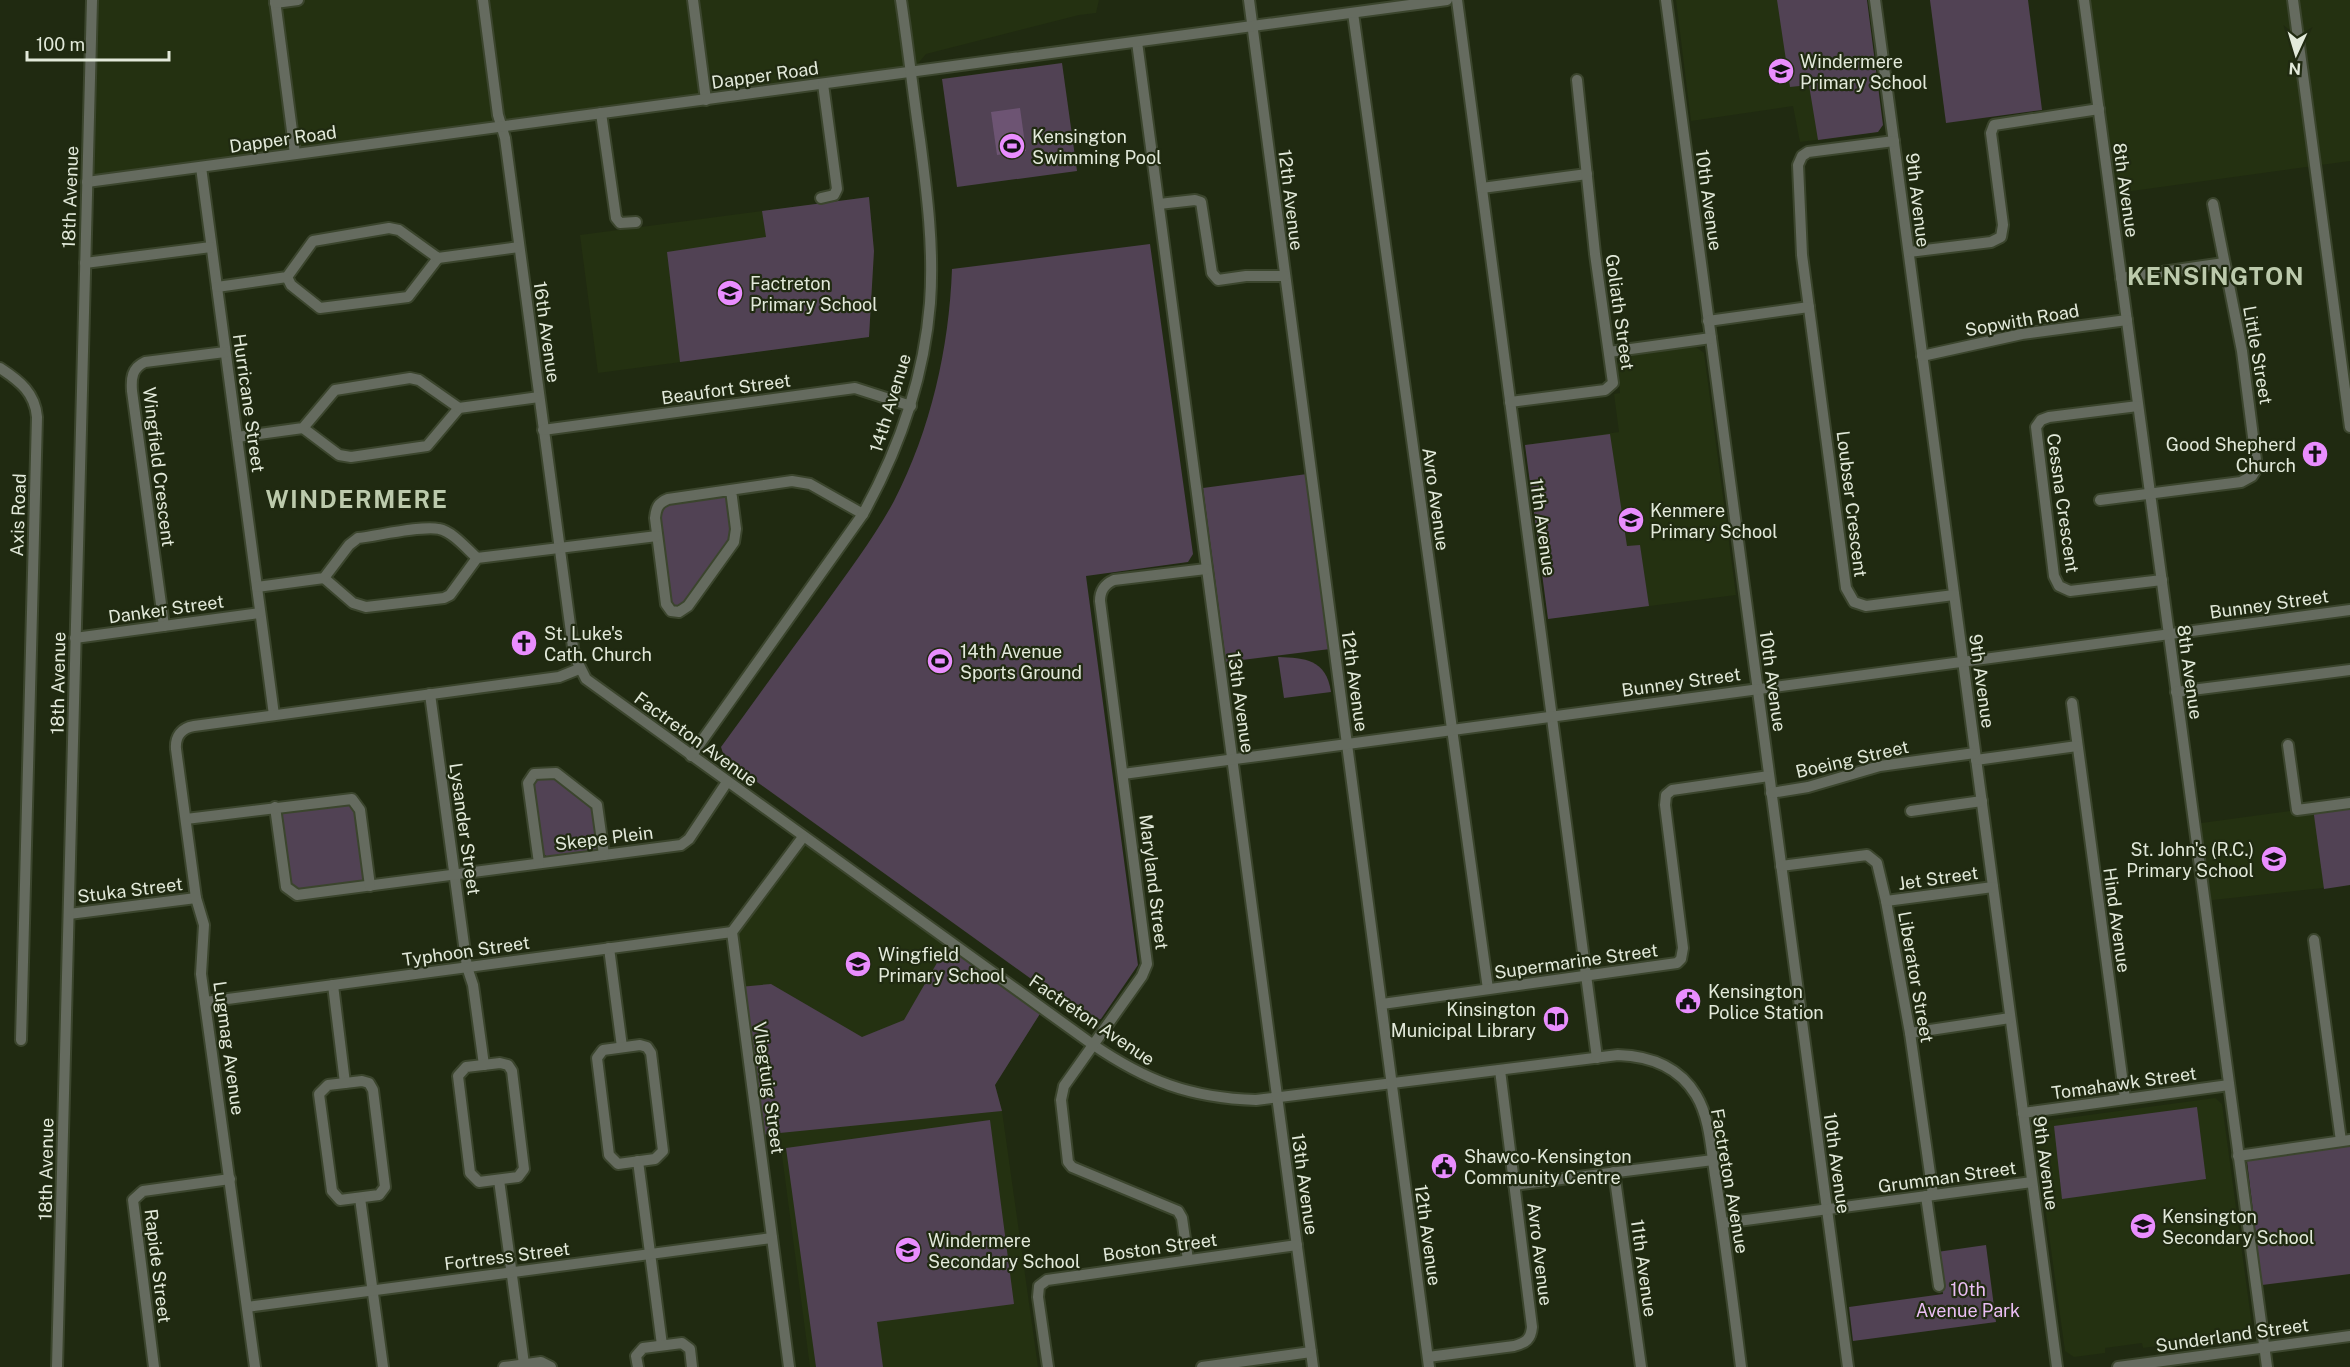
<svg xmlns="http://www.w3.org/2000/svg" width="2350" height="1367" viewBox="0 0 2350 1367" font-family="'Public Sans',sans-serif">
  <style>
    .built { fill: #243111 }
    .green { fill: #514254 }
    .water { fill: #6d5473 }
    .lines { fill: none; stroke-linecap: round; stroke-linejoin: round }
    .street-casing { stroke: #3b452d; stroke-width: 14 }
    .street { stroke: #656b5f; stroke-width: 10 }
    .labels { text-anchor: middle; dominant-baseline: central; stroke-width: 4.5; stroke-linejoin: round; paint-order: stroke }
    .poi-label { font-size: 18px; fill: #e2e9da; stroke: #202a11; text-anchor: start }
    .street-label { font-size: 18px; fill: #e2e9da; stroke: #202a11 }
    .park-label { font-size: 18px; fill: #eabef4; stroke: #202a11 }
    .district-label { font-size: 24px; font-weight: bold; letter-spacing: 1.5px; fill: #bccaac; stroke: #202a11 }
  </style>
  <rect width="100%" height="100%" fill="#202a11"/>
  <g class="built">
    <polygon points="95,0 1099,0 1096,13 1079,15 926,54 911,72 87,182"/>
    <polygon points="1676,0 1867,0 1883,125 1878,132 1800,142 1793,106 1691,121"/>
    <polygon points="2084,0 2350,0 2350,161 2110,194"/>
    <polygon points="869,197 874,251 869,337 598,373 580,235"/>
    <polygon points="1696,347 1704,353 1736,595 1548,619 1525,445 1619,432 1614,394 1620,393 1617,365 1622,357"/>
    <polygon points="2350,803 2350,885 2204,901 2194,824"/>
    <polygon points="803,837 1043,1009 995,1085 1002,1111 1038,1367 810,1367 779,1133 759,1135 732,932"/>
    <polygon points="2215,1098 2222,1104 2252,1326 2245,1334 2143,1348 2142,1343 2105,1348 2105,1353 2074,1357 2065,1351 2034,1126 2037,1122"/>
  </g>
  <g class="green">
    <polygon points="1777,0 1867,0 1883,125 1878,132 1818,140 1809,85 1790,87"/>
    <polygon points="1930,0 2028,0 2042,110 1946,123"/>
    <polygon points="1062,63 1077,171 957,187 942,79"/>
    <polygon points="869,197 874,251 869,337 680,362 667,252 766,237 762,211"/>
    <path d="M1150,244l43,310 -5,8 -102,14 52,389 -37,54 -10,3 -366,-263 -4,-12c34,-47 68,-94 102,-140 25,-35 51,-69 71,-106 37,-72 55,-152 58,-232z"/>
    <polygon points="1610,434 1627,546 1640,545 1649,606 1548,619 1525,445"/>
    <polygon points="1307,474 1330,649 1226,662 1203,488"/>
    <polygon points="722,495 727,499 733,535 682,607 674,607 671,603 659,517 663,504"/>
    <path d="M1278,657c27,1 48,2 53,35l-47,6z"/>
    <polygon points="549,775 592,804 599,846 595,852 549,858 542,853 533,784 535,779"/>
    <polygon points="344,801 355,806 364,880 299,892 291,887 282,812"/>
    <polygon points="2350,803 2350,885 2324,889 2313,808"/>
    <polygon points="949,942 1043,1009 995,1085 1002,1111 759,1135 739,987 771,984 862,1037 904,1020"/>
    <polygon points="2197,1107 2206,1179 2062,1199 2054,1126"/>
    <polygon points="990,1120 1014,1304 877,1322 883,1367 816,1367 786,1148"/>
    <polygon points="2350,1144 2350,1274 2262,1285 2247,1161"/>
    <polygon points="1986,1245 1996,1322 1853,1341 1849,1307 1943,1294 1937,1252"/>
  </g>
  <polygon class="water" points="1020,108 1026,151 997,155 991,112"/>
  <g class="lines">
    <defs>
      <g id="street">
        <polyline points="275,0 295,154"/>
        <path d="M483,0l15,115 7,23 69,517 12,24 506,365c54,37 98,54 164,56l362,-45c32,1 61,12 78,40 14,23 15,54 19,80 10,64 18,128 26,192"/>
        <polyline points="693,0 706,100"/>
        <polyline points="1249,0 1429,1367"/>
        <polyline points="1457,0 1597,1058"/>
        <polyline points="1666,0 1848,1367"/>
        <polyline points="1875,0 2057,1367"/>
        <polyline points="2084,0 2267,1367"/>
        <polyline points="2293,0 2350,427"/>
        <polyline points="275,3 298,0"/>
        <polyline points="1353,13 1488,989"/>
        <polyline points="1137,42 1313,1367"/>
        <polyline points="601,113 616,218 620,223 636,222"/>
        <polyline points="1894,141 1808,152 1802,156 1798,165 1802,255 1846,588 1854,602 1866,606 1954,595"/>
        <polyline points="201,167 274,715"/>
        <polyline points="87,182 1447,0"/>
        <polyline points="1482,188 1587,174"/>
        <polyline points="821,198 834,195 837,189 823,84"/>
        <polyline points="1159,204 1195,200 1201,202 1212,273 1218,280 1246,276 1285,276"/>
        <polyline points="1909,252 1991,242 2001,237 2003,225 1991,133 1994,125 2099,109"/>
        <polyline points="85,263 211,247"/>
        <polyline points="287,277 291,285 320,308 408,297 438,258"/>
        <polyline points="2121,278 2224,263"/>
        <polyline points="217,287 287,277 313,241 389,228 399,230 438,258 519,247"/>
        <polyline points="1708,321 1809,307"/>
        <polyline points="1609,352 1711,338"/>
        <polyline points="1922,356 2022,334 2127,320"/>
        <path d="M0,368c20,13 35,25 37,49l-16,623"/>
        <polyline points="1510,402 1605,390 1613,383 1595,254 1577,80"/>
        <polyline points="2138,406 2049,417 2041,420 2036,427 2054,576 2059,586 2070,591 2162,580"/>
        <polyline points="303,428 339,455 351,457 427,446 459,408 539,397"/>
        <polyline points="543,430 855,388 911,406"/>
        <polyline points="237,437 303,428 335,390 410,378 419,380 459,408"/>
        <path d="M731,490l5,39 -2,13 -46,64 -9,6 -8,-1 -5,-7 -11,-86c1,-10 3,-15 13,-19l124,-18 18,3 53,30"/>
        <polyline points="2100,500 2241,482 2252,476 2257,468 2242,351 2213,204"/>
        <polyline points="324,578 353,603 366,607 444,598 450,595 477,558 657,536"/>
        <path d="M257,587l67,-9 25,-33 9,-7c19,-2 64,-13 81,-9 13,2 28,20 38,29"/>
        <path d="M164,626l-32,-235c-1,-13 0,-23 13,-29l80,-10"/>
        <polyline points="75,638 260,613"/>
        <polyline points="2176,692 2350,670"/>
        <polyline points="430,694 467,967 473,985 484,1065"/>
        <polyline points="2072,703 2125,1099"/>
        <polyline points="2288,745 2297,810 2350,803"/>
        <path d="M691,756l172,-242c36,-65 61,-136 67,-211 4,-55 -3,-109 -10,-163 -7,-47 -12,-93 -19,-140"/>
        <polyline points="1976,760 2077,746"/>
        <polyline points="1123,774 2350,610"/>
        <polyline points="1771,793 1808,787 1880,766 1975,753"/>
        <polyline points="275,807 286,887 297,895 681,845 689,839 727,782"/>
        <polyline points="1911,811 1982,801"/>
        <polyline points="186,819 352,799 360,810 370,886"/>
        <polyline points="539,863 528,783 534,774 556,773 597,805 604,855"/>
        <polyline points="1781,866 1867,855 1877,863 1886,901 1910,1033 1933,1195"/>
        <polyline points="1886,901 1993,887"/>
        <polyline points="69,914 196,898"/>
        <polyline points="2314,940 2341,1141"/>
        <polyline points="609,948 622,1047"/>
        <polyline points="333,985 345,1083"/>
        <polyline points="205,1002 732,932"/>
        <polyline points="1382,1004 1677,963 1681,959 1683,948 1665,805 1666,795 1672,790 1769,776"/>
        <polyline points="1910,1033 2010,1018"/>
        <polygon points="640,1045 647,1047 651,1053 663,1151 655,1159 618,1164 609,1155 597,1058 603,1050"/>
        <polygon points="500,1063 508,1065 512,1071 524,1169 518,1177 479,1182 470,1173 458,1076 466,1067"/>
        <polygon points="362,1081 369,1083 373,1090 385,1187 379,1195 340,1200 332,1191 319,1094 328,1085"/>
        <polyline points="2023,1113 2229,1085"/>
        <polyline points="2238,1156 2350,1140"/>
        <polyline points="638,1161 662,1345"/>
        <polyline points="1614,1172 1641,1367"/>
        <polyline points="499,1180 524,1364"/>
        <polyline points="1514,1185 1713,1160"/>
        <polyline points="1926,1196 1939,1286"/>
        <polyline points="360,1198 383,1367"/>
        <polyline points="1723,1223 2032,1182"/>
        <path d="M1188,1260l-6,-42 -4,-7 -106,-44 -4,-5 -7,-62 3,-14 78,-110 5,-12 -47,-363c0,-11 5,-17 14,-21l92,-11"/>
        <polyline points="247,1307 772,1238"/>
        <path d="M1428,1357l86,-11c12,-3 17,-7 18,-19l-32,-257"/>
        <polyline points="57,1367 92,0"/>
        <polyline points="154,1367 133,1200 143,1191 230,1179"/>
        <path d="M255,1367l-54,-393 3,-49 -8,-27 -20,-149c-1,-12 5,-21 18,-23l365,-49 20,-8"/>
        <polyline points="504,1367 541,1362 551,1367"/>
        <polyline points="638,1367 636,1356 643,1348 682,1343 690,1349 692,1367"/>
        <polyline points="789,1367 732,932 803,837"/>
        <polyline points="1048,1367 1038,1297 1039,1286 1047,1280 1297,1245"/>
        <polyline points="1202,1367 1311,1352"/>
        <polyline points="2118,1367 2350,1336"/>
      </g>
    </defs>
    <use href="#street" class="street-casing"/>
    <use href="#street" class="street"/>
  </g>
  <defs>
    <symbol id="school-disc" viewBox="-11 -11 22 22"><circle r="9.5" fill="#e98dfe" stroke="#202a11"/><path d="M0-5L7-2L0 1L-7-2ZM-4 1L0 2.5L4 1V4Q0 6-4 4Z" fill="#111"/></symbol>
    <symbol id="stadium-disc" viewBox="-11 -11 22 22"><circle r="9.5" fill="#e98dfe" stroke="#202a11"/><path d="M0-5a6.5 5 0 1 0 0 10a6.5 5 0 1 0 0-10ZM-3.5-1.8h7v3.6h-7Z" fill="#111"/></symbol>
    <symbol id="church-disc" viewBox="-11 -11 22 22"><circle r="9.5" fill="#e98dfe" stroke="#202a11"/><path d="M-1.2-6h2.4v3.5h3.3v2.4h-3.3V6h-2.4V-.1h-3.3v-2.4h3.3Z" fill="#111"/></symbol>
    <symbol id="civic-disc" viewBox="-11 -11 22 22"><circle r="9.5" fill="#e98dfe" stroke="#202a11"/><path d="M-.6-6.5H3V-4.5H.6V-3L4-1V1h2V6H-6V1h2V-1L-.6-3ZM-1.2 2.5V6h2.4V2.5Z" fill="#111"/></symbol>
    <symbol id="library-disc" viewBox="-11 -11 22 22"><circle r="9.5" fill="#e98dfe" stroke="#202a11"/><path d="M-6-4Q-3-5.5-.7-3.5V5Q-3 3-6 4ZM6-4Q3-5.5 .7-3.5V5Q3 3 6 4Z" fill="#111"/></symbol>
  </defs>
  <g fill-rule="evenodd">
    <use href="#school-disc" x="1766" y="56" width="30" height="30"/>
    <use href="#stadium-disc" x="997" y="131" width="30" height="30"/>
    <use href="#school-disc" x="715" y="278" width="30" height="30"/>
    <use href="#church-disc" x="2300" y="439" width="30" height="30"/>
    <use href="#school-disc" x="1616" y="505" width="30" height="30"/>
    <use href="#church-disc" x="509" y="628" width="30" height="30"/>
    <use href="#stadium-disc" x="925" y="646" width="30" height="30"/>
    <use href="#school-disc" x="2259" y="844" width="30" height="30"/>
    <use href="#school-disc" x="843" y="949" width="30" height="30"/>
    <use href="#civic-disc" x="1673" y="986" width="30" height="30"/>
    <use href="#library-disc" x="1541" y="1004" width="30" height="30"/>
    <use href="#civic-disc" x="1429" y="1151" width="30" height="30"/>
    <use href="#school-disc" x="2128" y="1211" width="30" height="30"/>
    <use href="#school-disc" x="893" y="1235" width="30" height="30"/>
  </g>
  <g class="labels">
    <g class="poi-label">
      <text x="1800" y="61">Windermere<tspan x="1800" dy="21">Primary School</tspan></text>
      <text x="1032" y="136">Kensington<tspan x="1032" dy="21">Swimming Pool</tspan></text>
      <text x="750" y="283">Factreton<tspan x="750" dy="21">Primary School</tspan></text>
      <text x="2296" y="444" text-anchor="end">Good Shepherd<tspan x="2296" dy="21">Church</tspan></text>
      <text x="1650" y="510">Kenmere<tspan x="1650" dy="21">Primary School</tspan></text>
      <text x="544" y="633">St. Luke's<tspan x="544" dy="21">Cath. Church</tspan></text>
      <text x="960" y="651">14th Avenue<tspan x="960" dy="21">Sports Ground</tspan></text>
      <text x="2254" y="849" text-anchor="end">St. John's (R.C.)<tspan x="2254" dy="21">Primary School</tspan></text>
      <text x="878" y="954">Wingfield<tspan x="878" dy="21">Primary School</tspan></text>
      <text x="1708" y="991">Kensington<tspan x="1708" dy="21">Police Station</tspan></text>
      <text x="1536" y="1009" text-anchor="end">Kinsington<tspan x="1536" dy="21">Municipal Library</tspan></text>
      <text x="1464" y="1156">Shawco-Kensington<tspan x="1464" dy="21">Community Centre</tspan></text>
      <text x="2162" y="1216">Kensington<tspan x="2162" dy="21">Secondary School</tspan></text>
      <text x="928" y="1240">Windermere<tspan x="928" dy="21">Secondary School</tspan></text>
    </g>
    <g class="street-label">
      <text transform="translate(765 75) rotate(-8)">Dapper Road</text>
      <text transform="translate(283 139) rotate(-8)">Dapper Road</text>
      <text transform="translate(2126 190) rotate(82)">8th Avenue</text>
      <text transform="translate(70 197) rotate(-88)">18th Avenue</text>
      <text transform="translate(1291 200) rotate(83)">12th Avenue</text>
      <text transform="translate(1709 200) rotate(82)">10th Avenue</text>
      <text transform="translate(1918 200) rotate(83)">9th Avenue</text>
      <text transform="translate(1620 312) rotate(82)">Goliath Street</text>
      <text transform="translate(2022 320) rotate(-10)">Sopwith Road</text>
      <text transform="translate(547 332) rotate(82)">16th Avenue</text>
      <text transform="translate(2258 355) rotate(80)">Little Street</text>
      <text transform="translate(726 389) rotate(-8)">Beaufort Street</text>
      <text transform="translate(249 403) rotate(82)">Hurricane Street</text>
      <text transform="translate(890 403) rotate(-73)">14th Avenue</text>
      <text transform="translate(159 467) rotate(83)">Wingfield Crescent</text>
      <text transform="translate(1436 499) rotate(82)">Avro Avenue</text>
      <text transform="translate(2063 503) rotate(82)">Cessna Crescent</text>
      <text transform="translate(1852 504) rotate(83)">Loubser Crescent</text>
      <text transform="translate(18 515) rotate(-88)">Axis Road</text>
      <text transform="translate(1543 527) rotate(82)">11th Avenue</text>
      <text transform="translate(2269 604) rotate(-8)">Bunney Street</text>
      <text transform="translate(166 609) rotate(-8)">Danker Street</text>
      <text transform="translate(2190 672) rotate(82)">8th Avenue</text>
      <text transform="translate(1355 681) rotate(82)">12th Avenue</text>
      <text transform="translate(1773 681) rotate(82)">10th Avenue</text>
      <text transform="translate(1982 681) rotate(82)">9th Avenue</text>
      <text transform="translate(1681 682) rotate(-8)">Bunney Street</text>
      <text transform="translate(58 683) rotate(-89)">18th Avenue</text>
      <text transform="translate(1241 702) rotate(82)">13th Avenue</text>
      <text transform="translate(696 739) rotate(36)">Factreton Avenue</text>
      <text transform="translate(1852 759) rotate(-13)">Boeing Street</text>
      <text transform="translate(465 829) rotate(82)">Lysander Street</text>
      <text transform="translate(604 838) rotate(-7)">Skepe Plein</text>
      <text transform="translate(1938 878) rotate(-8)">Jet Street</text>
      <text transform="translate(1154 882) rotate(83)">Maryland Street</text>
      <text transform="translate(130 890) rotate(-7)">Stuka Street</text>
      <text transform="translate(2117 920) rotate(82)">Hind Avenue</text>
      <text transform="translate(466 951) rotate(-8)">Typhoon Street</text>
      <text transform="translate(1576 961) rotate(-8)">Supermarine Street</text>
      <text transform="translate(1916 977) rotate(80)">Liberator Street</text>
      <text transform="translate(1092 1020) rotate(34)">Factreton Avenue</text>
      <text transform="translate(229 1048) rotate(82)">Lugmag Avenue</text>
      <text transform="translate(2124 1083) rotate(-8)">Tomahawk Street</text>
      <text transform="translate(769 1088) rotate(82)">Vliegtuig Street</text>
      <text transform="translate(1837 1163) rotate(82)">10th Avenue</text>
      <text transform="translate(2046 1163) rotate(82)">9th Avenue</text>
      <text transform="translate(46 1169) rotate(-89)">18th Avenue</text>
      <text transform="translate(1947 1177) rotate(-8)">Grumman Street</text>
      <text transform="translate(1730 1181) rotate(80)">Factreton Avenue</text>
      <text transform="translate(1305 1184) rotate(82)">13th Avenue</text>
      <text transform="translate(1428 1235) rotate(82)">12th Avenue</text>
      <text transform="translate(1160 1247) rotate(-8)">Boston Street</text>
      <text transform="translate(1540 1254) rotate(83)">Avro Avenue</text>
      <text transform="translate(507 1256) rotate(-7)">Fortress Street</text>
      <text transform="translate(158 1266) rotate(83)">Rapide Street</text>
      <text transform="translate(1644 1268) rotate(82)">11th Avenue</text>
      <text transform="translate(2232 1335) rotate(-8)">Sunderland Street</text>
    </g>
    <g class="park-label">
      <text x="1968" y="1289">10th<tspan x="1968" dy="21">Avenue Park</tspan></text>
    </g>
    <g class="district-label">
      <text x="2216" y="276">KENSINGTON</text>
      <text x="357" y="499">WINDERMERE</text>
    </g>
  </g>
  <g transform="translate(2296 54) rotate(184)" stroke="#202a11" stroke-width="4.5" paint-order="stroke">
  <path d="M0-4.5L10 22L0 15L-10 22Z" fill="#e2e9da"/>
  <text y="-9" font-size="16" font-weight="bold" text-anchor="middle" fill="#e2e9da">N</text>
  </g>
  <path d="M27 51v9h142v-9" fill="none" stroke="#e2e9da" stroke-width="3"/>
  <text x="36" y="51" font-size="18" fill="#e2e9da" stroke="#202a11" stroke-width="4.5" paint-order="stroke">100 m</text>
</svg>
